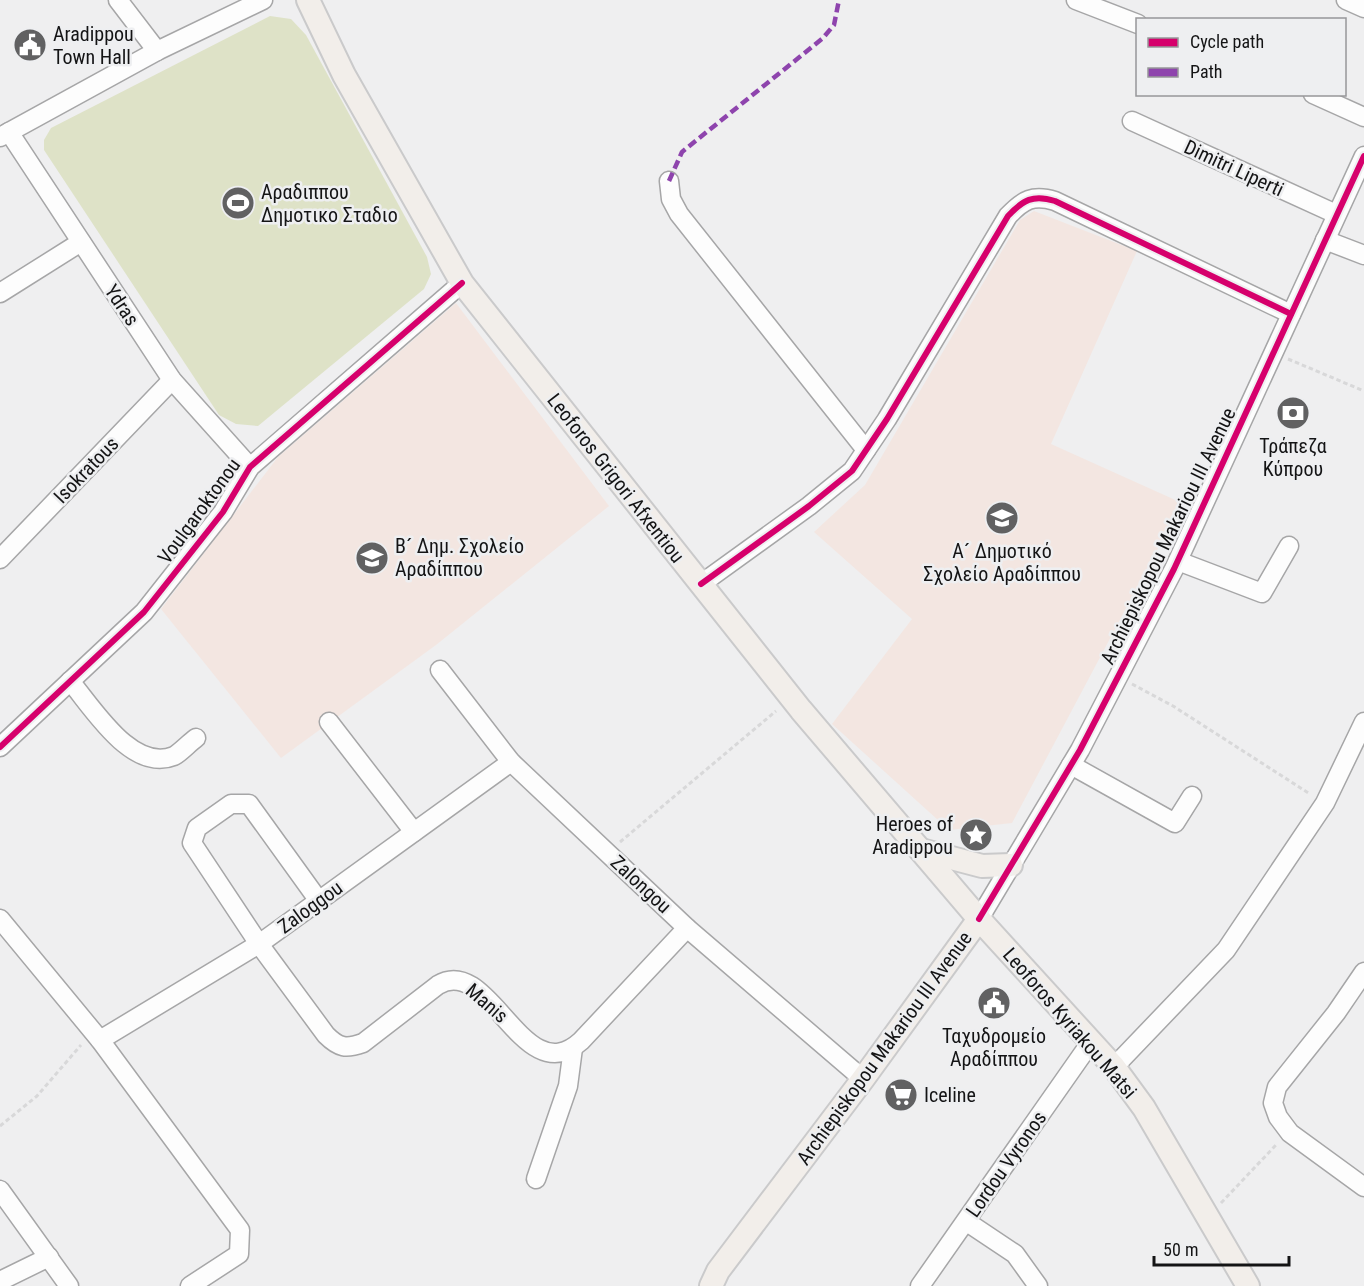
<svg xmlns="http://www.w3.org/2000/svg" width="1364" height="1286" viewBox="0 0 1364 1286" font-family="'Roboto Condensed',sans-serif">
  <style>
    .education { fill: #f3e6e1 }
    .green { fill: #dee2c7 }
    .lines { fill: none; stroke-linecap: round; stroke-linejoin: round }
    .minor-casing { stroke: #a6a6a7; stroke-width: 21 }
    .major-casing { stroke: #cacacb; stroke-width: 26 }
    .path { stroke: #d8d8d9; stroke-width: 3; stroke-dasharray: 4.5 3; stroke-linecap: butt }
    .minor { stroke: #fdfdfd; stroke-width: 18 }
    .major { stroke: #f2eeea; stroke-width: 22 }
    .quiet { stroke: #8e44ad; stroke-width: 4.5; stroke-dasharray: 9 4.5; stroke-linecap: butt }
    .cycleway-casing { stroke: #eeeff1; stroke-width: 10 }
    .cycleway { stroke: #d6006c; stroke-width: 6 }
    .labels { text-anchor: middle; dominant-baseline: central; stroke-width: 5; stroke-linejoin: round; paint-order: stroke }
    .poi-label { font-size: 20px; fill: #141415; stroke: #eeeff1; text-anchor: start }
    .street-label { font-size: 20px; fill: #141415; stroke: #eeeff1 }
  </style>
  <rect width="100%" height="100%" fill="#efeff0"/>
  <g class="education">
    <polygon points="1034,211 1137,251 1051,444 1182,503 1012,823 949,830 832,724 912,619 814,532 865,485 1020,220"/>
    <polygon points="456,303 609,506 436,645 281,758 161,609 278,457"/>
  </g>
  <polygon class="green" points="270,16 291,19 306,35 427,257 431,274 424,289 258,426 236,424 219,415 44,150 44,140 51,128"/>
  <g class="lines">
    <defs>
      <g id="minor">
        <polyline points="118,0 157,51"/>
        <polyline points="1076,0 1138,24"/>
        <polyline points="1346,0 1364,8"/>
        <polyline points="1313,94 1364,117"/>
        <polyline points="1132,121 1336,214"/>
        <polyline points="9,132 172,380 250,467"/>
        <polyline points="0,137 157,51 263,0"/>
        <polyline points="669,181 671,199 679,214 866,450"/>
        <polyline points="1325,240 1364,255"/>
        <polyline points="0,293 81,242"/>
        <polyline points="0,559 172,380"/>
        <polyline points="1178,561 1262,593 1289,546"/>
        <path d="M701,584l108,-78 43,-35 35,-52 121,-203c15,-16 25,-22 47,-15l236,113"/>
        <polyline points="440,670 511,762 687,928 863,1079"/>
        <path d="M70,681c23,27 62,92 104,75 7,-4 15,-13 22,-18"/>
        <polyline points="329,722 414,832"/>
        <polyline points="0,747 144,612 223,512 250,467 462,283"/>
        <polyline points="1071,765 1175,823 1192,796"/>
        <path d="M319,901l-70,-97h-18l-34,24 -5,15 67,101 67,91c13,13 20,14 37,8l75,-58c52,-32 85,109 143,56l106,-113"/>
        <polyline points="0,919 100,1040 240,1230 239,1254 190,1286"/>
        <polyline points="979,919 1080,750 1174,569 1364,156"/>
        <polyline points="1364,972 1336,1013 1277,1087 1273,1103 1278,1117 1290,1133 1364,1187"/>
        <polyline points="100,1040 259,944 511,762"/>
        <polyline points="1114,1067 1226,950 1325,803 1364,722"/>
        <polyline points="536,1179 568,1086 573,1048"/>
        <polyline points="0,1190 69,1286"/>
        <polyline points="967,1222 1015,1254 1038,1286"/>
        <polyline points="0,1281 49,1257"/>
        <polyline points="920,1286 1091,1042"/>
      </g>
      <g id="major">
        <polyline points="308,0 344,75 462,283 801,710 979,919 1114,1067 1144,1108 1248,1286"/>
        <polyline points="921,850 982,866 1011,865"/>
        <polyline points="711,1286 718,1271 863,1079 979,919"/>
      </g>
    </defs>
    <use href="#minor" class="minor-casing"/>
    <use href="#major" class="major-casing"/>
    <g class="path">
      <polyline points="1288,359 1364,391"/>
      <polyline points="1132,684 1173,706 1310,794"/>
      <polyline points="620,842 776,711"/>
      <polyline points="0,1126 37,1096 81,1045"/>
      <polyline points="1221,1203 1276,1145"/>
    </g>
    <use href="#minor" class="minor"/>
    <use href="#major" class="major"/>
    <polyline class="quiet" points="669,181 682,152 823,38 834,25 839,0"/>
    <defs>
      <g id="cycleway">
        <path d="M701,584l108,-78 43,-35 35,-52 121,-203c15,-16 25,-22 47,-15l236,113"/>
        <polyline points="0,747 144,612 223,512 250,467 462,283"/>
        <polyline points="979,919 1080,750 1174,569 1364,156"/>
      </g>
    </defs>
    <use href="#cycleway" class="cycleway-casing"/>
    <use href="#cycleway" class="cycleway"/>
  </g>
  <defs>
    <symbol id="civic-disc" viewBox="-11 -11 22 22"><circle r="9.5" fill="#616162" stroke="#eeeff1"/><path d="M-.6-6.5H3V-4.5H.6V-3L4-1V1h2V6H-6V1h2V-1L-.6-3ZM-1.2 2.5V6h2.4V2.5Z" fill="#fff"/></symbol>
    <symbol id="stadium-disc" viewBox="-11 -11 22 22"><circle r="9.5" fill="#616162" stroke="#eeeff1"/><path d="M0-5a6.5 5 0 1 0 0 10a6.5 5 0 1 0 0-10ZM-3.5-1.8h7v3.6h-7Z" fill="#fff"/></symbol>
    <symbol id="bank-disc" viewBox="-11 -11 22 22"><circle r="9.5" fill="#616162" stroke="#eeeff1"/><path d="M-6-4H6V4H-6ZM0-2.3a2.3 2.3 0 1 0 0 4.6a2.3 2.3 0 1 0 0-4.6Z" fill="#fff"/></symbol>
    <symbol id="school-disc" viewBox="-11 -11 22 22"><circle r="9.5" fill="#616162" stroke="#eeeff1"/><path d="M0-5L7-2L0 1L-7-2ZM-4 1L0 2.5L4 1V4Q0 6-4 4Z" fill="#fff"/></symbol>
    <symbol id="sight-disc" viewBox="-11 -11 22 22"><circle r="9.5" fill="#616162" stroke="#eeeff1"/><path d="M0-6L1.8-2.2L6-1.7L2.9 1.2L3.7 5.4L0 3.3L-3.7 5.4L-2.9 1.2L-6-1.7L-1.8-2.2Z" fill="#fff"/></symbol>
    <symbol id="supermarket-disc" viewBox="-11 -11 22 22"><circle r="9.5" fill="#616162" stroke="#eeeff1"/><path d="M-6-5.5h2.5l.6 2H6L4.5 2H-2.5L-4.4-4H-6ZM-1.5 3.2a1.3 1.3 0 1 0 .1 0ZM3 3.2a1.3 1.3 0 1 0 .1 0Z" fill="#fff"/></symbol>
  </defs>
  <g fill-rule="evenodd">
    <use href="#civic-disc" x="11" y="26" width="38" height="38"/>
    <use href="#stadium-disc" x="219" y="184" width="38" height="38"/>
    <use href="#bank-disc" x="1274" y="394" width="38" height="38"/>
    <use href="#school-disc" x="983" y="499" width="38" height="38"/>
    <use href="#school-disc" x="353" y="539" width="38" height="38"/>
    <use href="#sight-disc" x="957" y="816" width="38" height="38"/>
    <use href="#civic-disc" x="975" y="984" width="38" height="38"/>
    <use href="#supermarket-disc" x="882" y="1076" width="38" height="38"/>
  </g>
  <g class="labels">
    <g class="poi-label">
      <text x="53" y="34">Aradippou<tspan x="53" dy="23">Town Hall</tspan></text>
      <text x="261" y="192">Αραδιππου<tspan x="261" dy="23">Δημοτικο Σταδιο</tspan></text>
      <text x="1293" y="446" text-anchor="middle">Τράπεζα<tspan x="1293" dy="23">Κύπρου</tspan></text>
      <text x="395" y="546">Β´ Δημ. Σχολείο<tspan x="395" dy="23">Αραδίππου</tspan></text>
      <text x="1002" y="551" text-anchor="middle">Α´ Δημοτικό<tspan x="1002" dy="23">Σχολείο Αραδίππου</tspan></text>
      <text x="953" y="824" text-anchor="end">Heroes of<tspan x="953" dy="23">Aradippou</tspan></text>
      <text x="994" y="1036" text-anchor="middle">Ταχυδρομείο<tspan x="994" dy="23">Αραδίππου</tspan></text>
      <text x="924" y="1095">Iceline</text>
    </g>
    <g class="street-label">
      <text transform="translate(1234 168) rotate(25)">Dimitri Liperti</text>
      <text transform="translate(122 305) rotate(56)">Ydras</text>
      <text transform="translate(86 470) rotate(-46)">Isokratous</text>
      <text transform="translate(616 478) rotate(52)">Leoforos Grigori Afxentiou</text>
      <text transform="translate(199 511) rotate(-54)">Voulgaroktonou</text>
      <text transform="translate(1168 536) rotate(-64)">Archiepiskopou Makariou III Avenue</text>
      <text transform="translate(641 884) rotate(43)">Zalongou</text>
      <text transform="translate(310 907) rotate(-36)">Zaloggou</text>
      <text transform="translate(487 1003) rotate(41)">Manis</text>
      <text transform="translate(1070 1023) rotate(49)">Leoforos Kyriakou Matsi</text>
      <text transform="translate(884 1048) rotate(-54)">Archiepiskopou Makariou III Avenue</text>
      <text transform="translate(1006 1164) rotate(-55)">Lordou Vyronos</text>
    </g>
  </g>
  <rect x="1136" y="18" width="210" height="78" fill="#eeeff1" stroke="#979799" stroke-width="1.5"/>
  <rect x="1148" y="38" width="30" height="9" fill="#d6006c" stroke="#979799" stroke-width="1.5"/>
  <text x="1190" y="48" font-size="18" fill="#141415">Cycle path</text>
  <rect x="1148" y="68" width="30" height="9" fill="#8e44ad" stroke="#979799" stroke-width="1.5"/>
  <text x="1190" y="78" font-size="18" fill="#141415">Path</text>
  <path d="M1154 1256v9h135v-9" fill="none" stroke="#141415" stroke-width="3"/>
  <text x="1163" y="1256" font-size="18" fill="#141415" stroke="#eeeff1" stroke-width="4.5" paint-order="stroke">50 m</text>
</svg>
